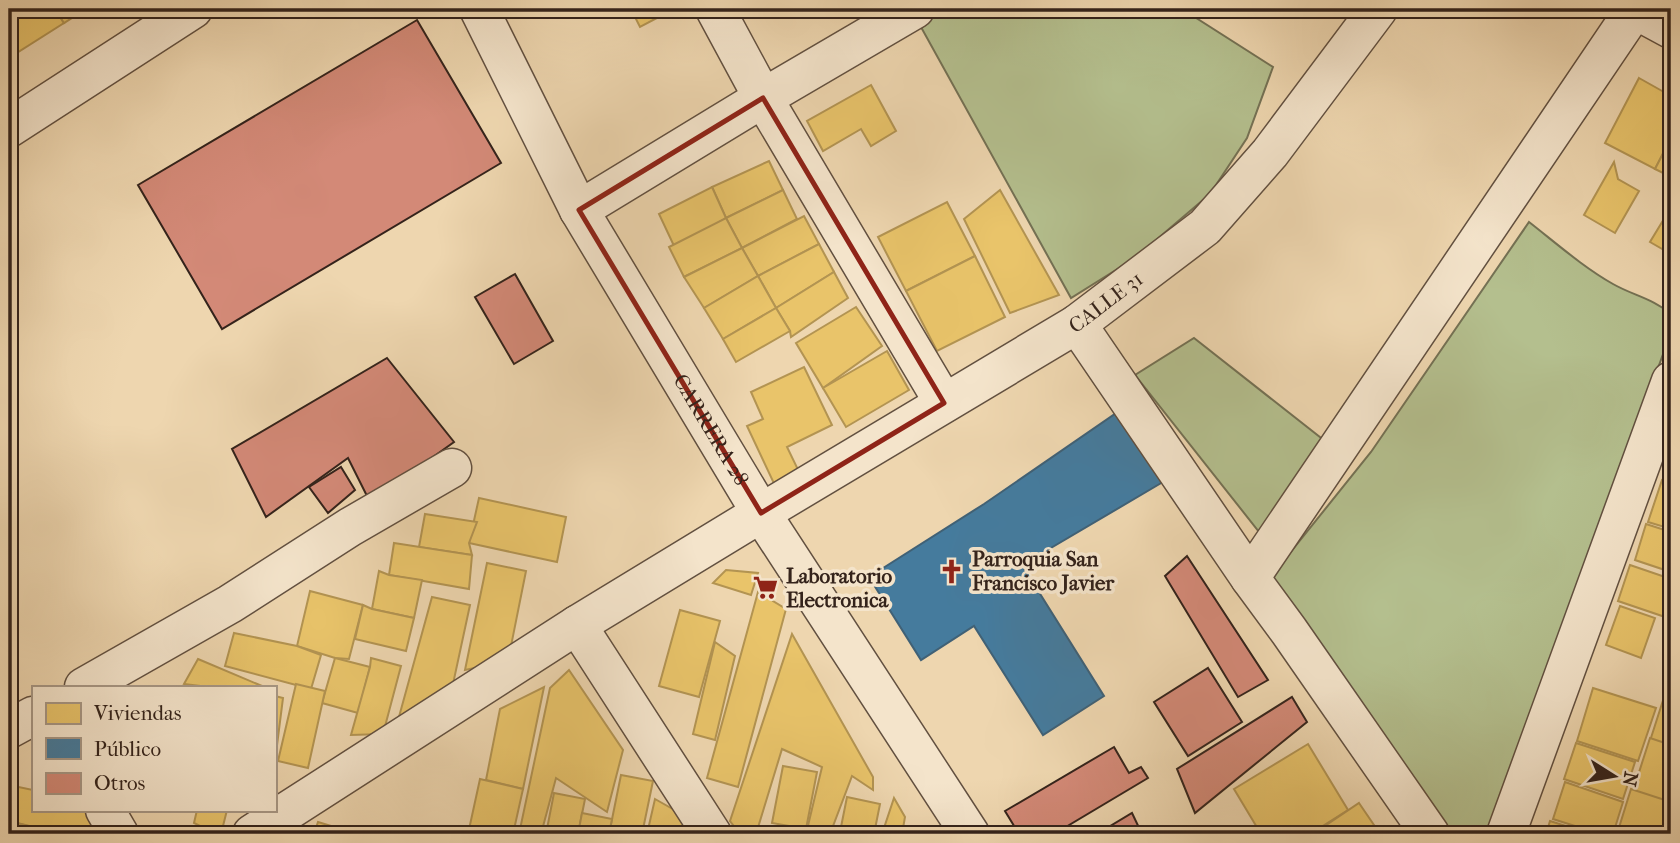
<svg xmlns="http://www.w3.org/2000/svg" width="1680" height="843" viewBox="0 0 1680 843" font-family="'IM FELL French Canon',serif">
  <style>
    .green { fill: #b4bf8e; stroke: #747154; stroke-width: 2 }
    .homes { fill: #e9c46a; stroke: #b39452; stroke-width: 2 }
    .public { fill: #457b9d; stroke: #406176; stroke-width: 2 }
    .building { fill: #d38977; stroke: #34231b; stroke-width: 2 }
    .lines { fill: none; stroke-linecap: round; stroke-linejoin: round }
    .minor-casing { stroke: #625040; stroke-width: 41 }
    .minor { stroke: #f4e4cb; stroke-width: 38 }
    .marked { fill: none; stroke: #8f2418; stroke-width: 5; stroke-linejoin: round }
    .labels { text-anchor: middle; dominant-baseline: central; stroke-width: 7; stroke-linejoin: round; paint-order: stroke }
    .street-label { font-size: 21px; fill: #34231b; stroke: #f4e4cb }
    .poi-label { font-size: 21px; font-weight: bold; fill: #34231b; stroke: #f4e4cb; text-anchor: start }
  </style>
  <rect width="100%" height="100%" fill="#eed6af"/>
  <filter id="stains"><feTurbulence type="fractalNoise" baseFrequency=".00286" numOctaves="4"/><feColorMatrix values="0 0 0 0 .2 0 0 0 0 .09 0 0 0 0 .02 0 0 0 .5 -.17"/></filter>
  <radialGradient id="worn" r=".72"><stop offset=".6" stop-color="#630" stop-opacity="0"/><stop offset="1" stop-color="#630" stop-opacity=".3"/></radialGradient>
  <g class="green">
    <polygon points="911,9 1182,9 1273,67 1247,138 1210,194 1135,258 1071,298"/>
    <path d="M1529,222c27,21 54,45 84,62 19,11 41,15 58,30v18l-181,502h-44l-177,-255 102,-127z"/>
    <polygon points="1194,338 1330,445 1267,542 1135,375"/>
  </g>
  <g class="homes">
    <polygon points="9,9 55,9 64,23 15,54 9,44"/>
    <polygon points="55,9 86,9 64,23"/>
    <polygon points="631,9 674,9 640,27"/>
    <polygon points="1639,78 1671,96 1671,138 1655,169 1605,143"/>
    <polygon points="871,85 896,131 871,146 861,129 823,151 807,121"/>
    <polygon points="1671,138 1671,177 1655,169"/>
    <polygon points="769,161 783,190 726,218 712,187"/>
    <polygon points="1614,162 1618,179 1639,191 1615,233 1584,215"/>
    <polygon points="712,187 726,218 675,248 659,214"/>
    <polygon points="783,190 797,219 742,248 726,218"/>
    <polygon points="1000,190 1059,295 1010,313 964,219"/>
    <polygon points="947,202 975,256 906,291 878,237"/>
    <polygon points="1670,209 1671,209 1671,254 1650,242"/>
    <polygon points="804,216 819,244 758,276 742,248"/>
    <polygon points="726,218 742,248 684,277 669,247"/>
    <polygon points="819,244 834,272 776,308 758,276"/>
    <polygon points="742,248 758,276 704,308 684,277"/>
    <polygon points="975,256 1005,317 937,351 906,291"/>
    <polygon points="834,272 848,298 791,337 790,331 776,308"/>
    <polygon points="758,276 776,308 723,339 704,308"/>
    <polygon points="856,307 882,346 823,388 796,343"/>
    <polygon points="776,308 790,331 736,362 723,339"/>
    <polygon points="887,351 909,390 846,427 823,388"/>
    <polygon points="804,367 832,425 787,447 803,480 778,492 747,426 763,419 751,392"/>
    <polygon points="1671,446 1671,468 1665,466"/>
    <polygon points="1662,480 1671,483 1671,529 1648,522"/>
    <polygon points="479,498 566,517 557,562 469,543"/>
    <polygon points="425,514 477,522 469,543 472,555 419,547"/>
    <polygon points="1646,524 1671,532 1671,572 1635,560"/>
    <polygon points="394,543 472,555 469,589 389,575"/>
    <polygon points="487,563 526,571 508,661 465,670"/>
    <polygon points="1630,565 1671,579 1671,619 1618,601"/>
    <polygon points="726,570 758,573 751,595 713,583"/>
    <polygon points="379,571 389,575 422,580 414,618 372,609"/>
    <polygon points="310,591 363,605 349,659 335,658 297,646"/>
    <polygon points="758,592 786,609 738,787 707,778"/>
    <polygon points="432,597 470,605 453,684 397,724"/>
    <polygon points="363,605 372,609 414,618 406,651 355,639"/>
    <polygon points="1620,606 1655,618 1641,658 1606,645"/>
    <polygon points="680,610 720,621 699,697 659,686"/>
    <polygon points="234,633 297,646 321,655 311,689 225,666"/>
    <polygon points="792,634 873,777 873,790 852,776 830,834 806,834 822,767 782,749 756,834 740,834 730,821"/>
    <polygon points="715,642 735,656 715,740 693,734"/>
    <polygon points="335,658 370,667 358,713 322,703"/>
    <polygon points="371,658 401,666 383,734 351,735 370,667"/>
    <polygon points="198,659 262,686 262,687 209,687 184,684"/>
    <polygon points="569,670 623,750 607,812 556,778 541,834 519,834 550,688"/>
    <polygon points="296,684 325,691 308,768 278,761"/>
    <polygon points="544,687 523,789 486,780 500,709"/>
    <polygon points="1593,688 1656,708 1638,761 1577,741"/>
    <polygon points="1666,691 1671,693 1671,751 1649,744"/>
    <polygon points="275,696 283,698 275,761"/>
    <polygon points="1650,738 1671,745 1671,803 1633,791"/>
    <polygon points="1576,743 1635,762 1623,799 1564,779"/>
    <polygon points="1308,744 1348,810 1310,834 1261,834 1234,789"/>
    <polygon points="783,766 817,772 806,829 772,823"/>
    <polygon points="621,775 653,781 642,834 609,834"/>
    <polygon points="480,779 523,789 513,834 468,834"/>
    <polygon points="1565,782 1623,802 1613,834 1600,834 1553,819"/>
    <polygon points="9,785 33,790 33,810 97,810 90,834 62,834 9,821"/>
    <polygon points="1631,789 1671,802 1671,834 1617,834"/>
    <polygon points="554,793 585,799 578,834 546,834"/>
    <polygon points="847,797 880,804 874,834 849,834 840,832"/>
    <polygon points="894,798 905,817 902,834 882,834"/>
    <polygon points="655,799 685,816 681,834 647,834"/>
    <polygon points="1359,803 1376,828 1367,834 1313,834"/>
    <polygon points="197,810 227,810 221,834 216,834 194,823"/>
    <polygon points="582,813 612,819 609,834 578,834"/>
    <polygon points="9,821 55,833 55,834 9,834"/>
    <polygon points="1550,821 1591,834 1546,834"/>
    <polygon points="318,822 357,834 314,834"/>
  </g>
  <polygon class="public" points="1125,407 1168,479 1022,565 1104,696 1043,735 974,626 921,660 869,577 984,504"/>
  <g class="building">
    <polygon points="417,20 501,163 222,329 138,185"/>
    <polygon points="515,274 553,341 514,364 475,297"/>
    <polygon points="387,358 454,442 370,502 348,458 266,517 232,449"/>
    <polygon points="341,467 355,490 328,513 309,487"/>
    <polygon points="1187,556 1268,680 1238,697 1165,576"/>
    <polygon points="1208,668 1242,722 1188,756 1154,702"/>
    <polygon points="1292,697 1307,722 1195,813 1177,769"/>
    <polygon points="1114,747 1129,773 1141,767 1148,778 1054,834 1019,834 1005,811"/>
    <polygon points="1132,813 1142,834 1097,834"/>
  </g>
  <g class="lines">
    <defs>
      <g id="minor">
        <path id="s1" d="M479,9l100,201 182,303 209,321"/>
        <polyline points="715,9 763,98 944,403"/>
        <polyline points="1634,9 1671,29"/>
        <polyline points="9,128 193,9"/>
        <polyline points="579,210 763,98 915,9"/>
        <polyline points="1077,324 1250,578 1289,631 1430,834"/>
        <polyline points="1250,578 1635,9"/>
        <polyline points="577,625 712,834"/>
        <polyline points="84,687 230,604 350,527 452,468"/>
        <polyline points="9,729 33,716"/>
        <polyline points="105,810 119,834"/>
        <path id="s2" d="M252,834l325,-209 184,-112 316,-189 128,-97 65,-74 108,-144"/>
        <polyline points="1506,834 1671,381"/>
      </g>
    </defs>
    <use href="#minor" class="minor-casing"/>
    <use href="#minor" class="minor"/>
  </g>
  <path class="marked" d="M763,98l181,305 -183,110 -182,-303z"/>
  <defs>
    <symbol id="church-bare" viewBox="-9 -9 18 18"><path d="M-1.2-6h2.4v3.5h3.3v2.4h-3.3V6h-2.4V-.1h-3.3v-2.4h3.3Z" fill="#8f2418" stroke="#f4e4cb" stroke-width="2.5" paint-order="stroke"/></symbol>
    <symbol id="supermarket-bare" viewBox="-9 -9 18 18"><path d="M-6-5.5h2.5l.6 2H6L4.5 2H-2.5L-4.4-4H-6ZM-1.5 3.2a1.3 1.3 0 1 0 .1 0ZM3 3.2a1.3 1.3 0 1 0 .1 0Z" fill="#8f2418" stroke="#f4e4cb" stroke-width="2.5" paint-order="stroke"/></symbol>
  </defs>
  <g fill-rule="evenodd">
    <use href="#church-bare" x="934" y="554" width="35" height="35"/>
    <use href="#supermarket-bare" x="748" y="570" width="35" height="35"/>
  </g>
  <g class="labels">
    <g class="street-label">
      <text stroke="none"><textPath href="#s2" startOffset="1006">CALLE 31</textPath></text>
      <text stroke="none"><textPath href="#s1" startOffset="481">CARRERA 28</textPath></text>
    </g>
    <g class="poi-label">
      <text x="972" y="559">Parroquia San<tspan x="972" dy="24">Francisco Javier</tspan></text>
      <text x="786" y="576">Laboratorio<tspan x="786" dy="24">Electronica</tspan></text>
    </g>
  </g>
  <rect width="1680" height="843" fill="none" stroke="#eed6af" stroke-width="35"/>
  <rect x="10" y="10" width="1659" height="822" fill="none" stroke="#34231b" stroke-width="3.5"/>
  <rect x="18" y="18" width="1645" height="808" fill="none" stroke="#34231b" stroke-width="2"/>
  <rect x="32" y="686" width="245" height="126" fill="#f4e4cb" stroke="#a79785" stroke-width="2"/>
  <rect x="46" y="703" width="35" height="21" fill="#e9c46a" stroke="#a79785" stroke-width="2"/>
  <text x="94" y="720" font-size="21" fill="#34231b">Viviendas</text>
  <rect x="46" y="738" width="35" height="21" fill="#457b9d" stroke="#a79785" stroke-width="2"/>
  <text x="94" y="756" font-size="21" fill="#34231b">Público</text>
  <rect x="46" y="773" width="35" height="21" fill="#d38977" stroke="#a79785" stroke-width="2"/>
  <text x="94" y="790" font-size="21" fill="#34231b">Otros</text>
  <g transform="translate(1614 776) rotate(101)" stroke="#f4e4cb" stroke-width="5" paint-order="stroke">
  <path d="M0-5L12 26L0 18L-12 26Z" fill="#34231b"/>
  <text y="-10" font-size="19" font-weight="bold" text-anchor="middle" fill="#34231b">N</text>
  </g>
  <rect width="100%" height="100%" filter="url(#stains)"/>
  <rect width="100%" height="100%" fill="url(#worn)"/>
</svg>
